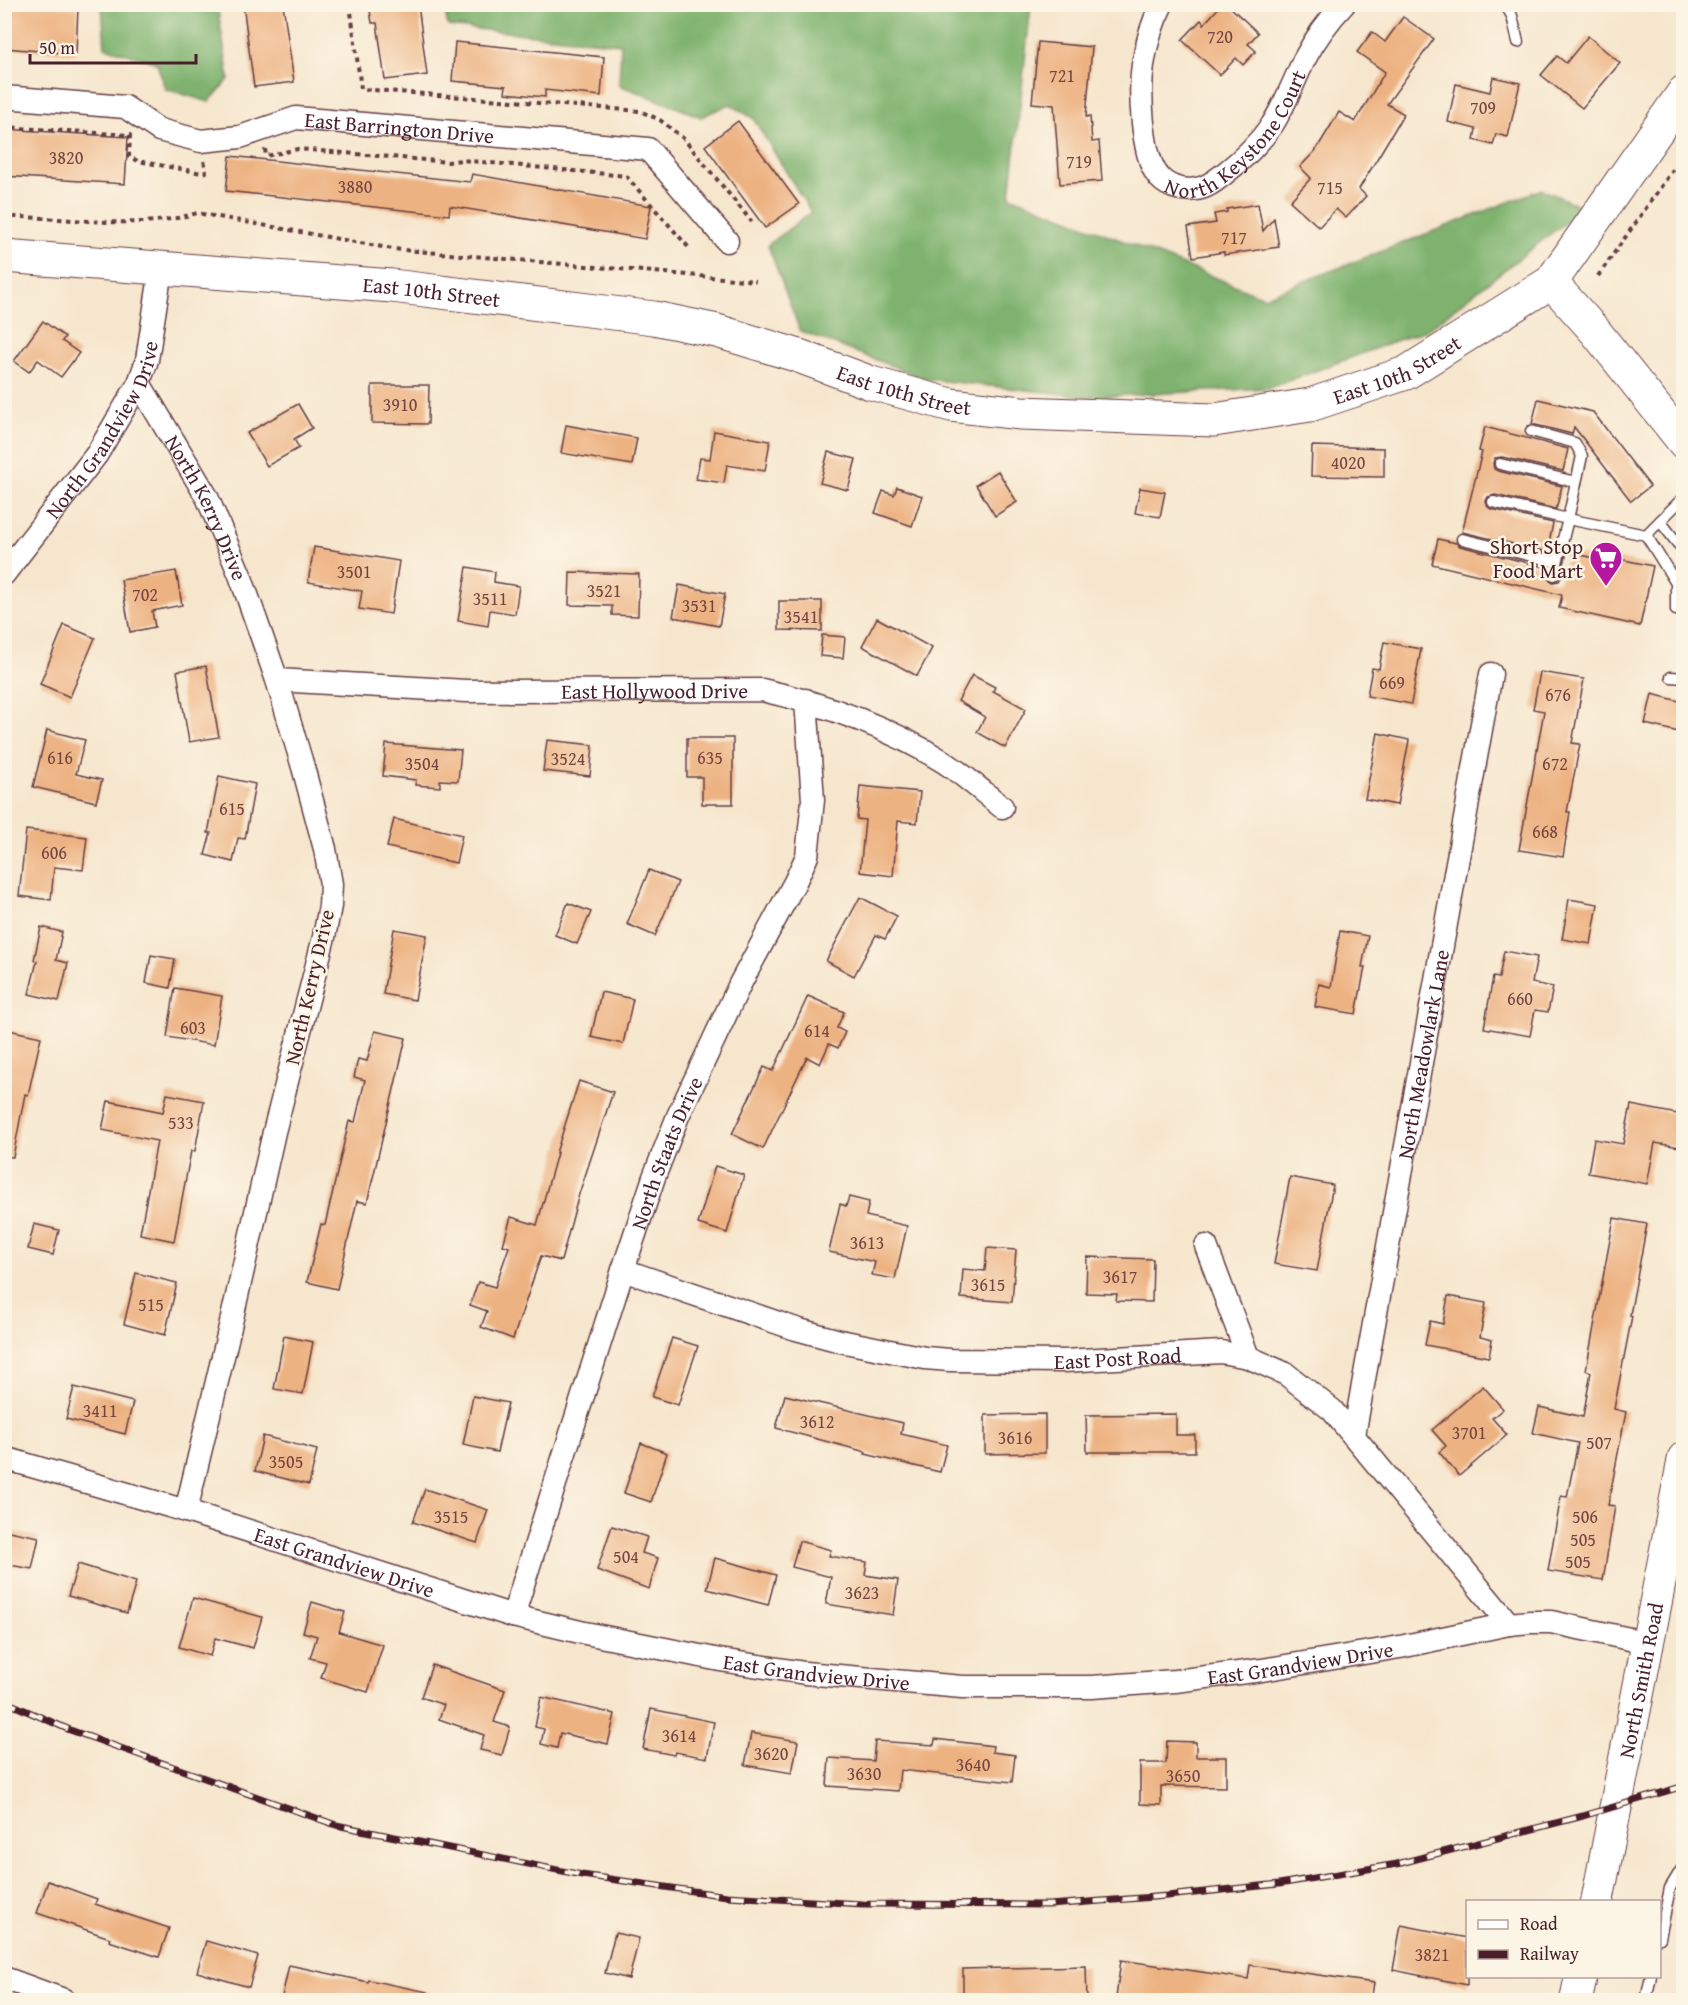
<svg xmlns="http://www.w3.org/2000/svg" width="1688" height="2005" viewBox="0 0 1688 2005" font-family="'Gentium Book Plus',serif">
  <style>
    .forest { fill: #7eb26e; stroke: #64684c; stroke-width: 1.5 }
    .building { fill: #edb282 }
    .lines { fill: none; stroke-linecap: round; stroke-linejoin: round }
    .service-casing { stroke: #643d43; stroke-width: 13 }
    .minor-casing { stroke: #643d43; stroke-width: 25 }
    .secondary-casing { stroke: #643d43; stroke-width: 34 }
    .primary-casing { stroke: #643d43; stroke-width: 35 }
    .path { stroke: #643d43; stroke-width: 4; stroke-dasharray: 4.5 4.5; stroke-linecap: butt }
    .service { stroke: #fff; stroke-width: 10 }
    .minor { stroke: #fff; stroke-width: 22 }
    .secondary { stroke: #fff; stroke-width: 32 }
    .primary { stroke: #fff; stroke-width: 33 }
    .rail-casing { stroke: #4a1f2b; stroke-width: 7 }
    .rail { stroke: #fcf5e5; stroke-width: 4.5; stroke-dasharray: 14; stroke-linecap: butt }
    .labels { text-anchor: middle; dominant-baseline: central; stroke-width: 5; stroke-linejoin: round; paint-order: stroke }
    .number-label { font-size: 18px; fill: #734441 }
    .street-label { font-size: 21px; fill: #4a1f2b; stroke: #fcf5e5 }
    .poi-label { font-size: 21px; fill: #4a1f2b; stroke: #fcf5e5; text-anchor: end }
  </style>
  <rect width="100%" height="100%" fill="#fcf5e5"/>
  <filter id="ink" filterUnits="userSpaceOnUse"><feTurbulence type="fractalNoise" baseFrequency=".0167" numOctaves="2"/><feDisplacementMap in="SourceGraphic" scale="12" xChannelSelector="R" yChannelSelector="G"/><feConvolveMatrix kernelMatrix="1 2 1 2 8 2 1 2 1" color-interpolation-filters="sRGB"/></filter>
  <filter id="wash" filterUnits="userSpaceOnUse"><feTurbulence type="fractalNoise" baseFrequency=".008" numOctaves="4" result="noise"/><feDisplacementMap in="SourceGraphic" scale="24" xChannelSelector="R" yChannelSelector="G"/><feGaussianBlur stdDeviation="1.35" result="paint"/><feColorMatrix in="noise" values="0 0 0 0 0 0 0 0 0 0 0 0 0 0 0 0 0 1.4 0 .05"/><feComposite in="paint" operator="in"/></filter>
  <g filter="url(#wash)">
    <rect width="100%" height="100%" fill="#f6e6ce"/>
    <g class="forest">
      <polygon points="102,5 217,5 229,79 209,102 165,89 157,63 105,47"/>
      <polygon points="444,5 1031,5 1010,196 1264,297 1542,189 1584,208 1428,329 1269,388 1090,397 926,379 800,331 768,245 811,212 753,118 730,104 701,117 619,85 621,44 448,26"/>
    </g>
    <g id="blocks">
      <g class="building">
        <polygon points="4,4 37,4 78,8 76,54 4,48"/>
        <polygon points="243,4 283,4 294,82 254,87"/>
        <polygon points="369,4 418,4 427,75 385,80 377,23 372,23"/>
        <polygon points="1222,4 1227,4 1258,33 1248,44 1256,51 1243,65 1236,58 1220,75 1182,40 1201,20 1204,24"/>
        <polygon points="1403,17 1434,39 1387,104 1404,114 1359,189 1366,196 1346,218 1336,209 1319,227 1290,201 1311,178 1300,167 1316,150 1339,112 1355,122 1385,72 1357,52 1372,32 1385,42"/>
        <polygon points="1588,36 1620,63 1582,108 1541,75 1557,56 1566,63"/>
        <polygon points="455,42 604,57 601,96 545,90 545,97 505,93 506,86 452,81"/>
        <polygon points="1038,42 1092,47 1086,117 1090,116 1092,142 1099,141 1102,181 1060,184 1054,105 1032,103"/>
        <polygon points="1493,77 1520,83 1508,137 1496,134 1493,145 1474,140 1476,129 1448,122 1456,84 1490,92"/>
        <polygon points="738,121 799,204 765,228 705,146"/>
        <polygon points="4,129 128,137 125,184 4,176"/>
        <polygon points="230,156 470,182 472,174 651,206 645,239 450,206 449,215 226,191"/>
        <polygon points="1258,204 1263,231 1274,218 1279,247 1224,255 1224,252 1193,257 1188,227 1216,223 1214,214 1227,212 1227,209"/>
        <polygon points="43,321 65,337 62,341 79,353 61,377 38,360 29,372 14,361"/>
        <polygon points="372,385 429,385 428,424 372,423"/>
        <polygon points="1538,399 1593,412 1650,486 1631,501 1574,427 1572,434 1532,424"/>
        <polygon points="298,404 312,428 294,439 299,448 267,466 247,433"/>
        <polygon points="566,425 637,438 632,465 561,453"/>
        <polygon points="1485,427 1568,449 1563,471 1502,457 1495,458 1493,463 1494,469 1498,471 1562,486 1556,509 1495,495 1488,497 1486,501 1488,507 1491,509 1553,523 1548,548 1553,549 1552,553 1462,532 1482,452 1479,451"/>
        <polygon points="714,431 770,441 765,471 727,465 724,483 696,479 700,458 710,459"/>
        <polygon points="1312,446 1384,448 1384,477 1311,476"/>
        <polygon points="828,452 856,459 848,490 820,483"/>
        <polygon points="998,471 1017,502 995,516 976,485"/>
        <polygon points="897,487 922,496 912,526 875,513 883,491 894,495"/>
        <polygon points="1140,488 1165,492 1160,517 1135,513"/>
        <polygon points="1438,539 1456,543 1460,546 1548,568 1547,578 1553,582 1559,581 1561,577 1567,552 1609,561 1610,557 1653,566 1640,626 1559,608 1562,595 1432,564"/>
        <polygon points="314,547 399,561 391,614 359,609 362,591 308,582"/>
        <polygon points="467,567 495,572 494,582 519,586 515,614 490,610 488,626 458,621"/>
        <polygon points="176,571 182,605 152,611 155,627 130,632 121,580"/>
        <polygon points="570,572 639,574 638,616 612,615 612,606 569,605"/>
        <polygon points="679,585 725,594 719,626 673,617"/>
        <polygon points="779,601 822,601 822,631 779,630"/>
        <polygon points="877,618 932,648 917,676 862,646"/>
        <polygon points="64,625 95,638 70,697 40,684"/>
        <polygon points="822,635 845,637 843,658 820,656"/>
        <polygon points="1384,642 1421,649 1411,704 1367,696 1372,668 1379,669"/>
        <polygon points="206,666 219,737 189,742 177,671"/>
        <polygon points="1540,672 1584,679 1572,743 1580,744 1567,812 1570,812 1563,857 1519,850 1544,711 1533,709"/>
        <polygon points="972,675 995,687 993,691 1026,709 1005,748 977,732 985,717 958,701"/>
        <polygon points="1652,694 1683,702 1683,733 1645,724"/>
        <polygon points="47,730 85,740 76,774 102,780 96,802 33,787"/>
        <polygon points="1378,733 1409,740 1397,805 1365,799"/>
        <polygon points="687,738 733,738 733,804 702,804 702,777 687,777"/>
        <polygon points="547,740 593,745 590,776 543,771"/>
        <polygon points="386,744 461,750 458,781 440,780 440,787 415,785 416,780 383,776"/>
        <polygon points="219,776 255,784 245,839 238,838 233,862 205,855 211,833 208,833"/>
        <polygon points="860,786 920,792 917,823 898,821 893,876 860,872 865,820 857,819"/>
        <polygon points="394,819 462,835 456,863 387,847"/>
        <polygon points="26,830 87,837 83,870 54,867 51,900 19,896"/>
        <polygon points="649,870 678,882 655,936 627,924"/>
        <polygon points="860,897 897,916 885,939 876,935 854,976 826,961"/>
        <polygon points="1569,899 1598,904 1591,944 1562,939"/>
        <polygon points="568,903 591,912 577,944 555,935"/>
        <polygon points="41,927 62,932 56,960 68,963 59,1001 29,994 37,961 34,960"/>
        <polygon points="394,929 427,935 415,1000 383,994"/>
        <polygon points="1340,931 1368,936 1362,967 1365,967 1356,1014 1315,1007 1319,984 1331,987"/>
        <polygon points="1504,951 1537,957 1532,983 1553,987 1548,1012 1535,1010 1530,1036 1484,1028 1493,977 1499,978"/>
        <polygon points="151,955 175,959 170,988 146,983"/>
        <polygon points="175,988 222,996 214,1045 167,1037"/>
        <polygon points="601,992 633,999 623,1044 591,1037"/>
        <polygon points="808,996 844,1012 837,1028 845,1032 838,1048 829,1044 820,1064 807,1057 763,1149 732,1134 764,1067 773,1071"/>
        <polygon points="4,1029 41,1037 28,1095 25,1094 13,1157 4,1156"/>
        <polygon points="375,1031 406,1038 367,1203 357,1201 337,1289 307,1282 321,1224 325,1225 349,1121 355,1122 365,1080 354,1077 358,1059 367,1061"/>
        <polygon points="579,1081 613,1092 579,1194 561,1261 541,1256 513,1339 481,1327 487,1311 470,1305 478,1282 495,1287 509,1247 503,1245 511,1217 537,1225 557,1153 556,1153"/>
        <polygon points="167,1094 204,1101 195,1151 191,1151 174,1241 140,1234 157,1141 102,1130 108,1101 163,1112"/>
        <polygon points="1631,1105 1683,1115 1683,1129 1680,1147 1655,1143 1647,1184 1588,1173 1594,1139 1623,1144"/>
        <polygon points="715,1166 744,1175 727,1233 698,1224"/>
        <polygon points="1290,1177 1333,1185 1317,1271 1274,1264"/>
        <polygon points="849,1197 869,1202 866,1216 907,1226 895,1279 872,1275 875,1262 829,1252 840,1204 846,1206"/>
        <polygon points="1614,1218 1647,1224 1630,1315 1632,1316 1614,1409 1626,1412 1608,1505 1615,1506 1603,1580 1548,1571 1561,1496 1567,1497 1578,1443 1533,1433 1539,1407 1583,1417 1591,1372 1586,1370"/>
        <polygon points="34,1224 59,1230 53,1255 28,1249"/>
        <polygon points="987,1248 1016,1250 1012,1302 961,1298 963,1269 985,1271"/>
        <polygon points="1087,1257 1153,1259 1152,1302 1116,1301 1117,1294 1086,1293"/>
        <polygon points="136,1273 177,1283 165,1335 124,1324"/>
        <polygon points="1448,1296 1486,1303 1480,1337 1492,1340 1489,1357 1425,1345 1430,1321 1443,1324"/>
        <polygon points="284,1336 313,1342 303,1394 274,1389"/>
        <polygon points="672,1338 698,1346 678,1405 652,1397"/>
        <polygon points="1483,1386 1503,1409 1492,1418 1507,1435 1459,1476 1439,1452 1446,1446 1432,1430"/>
        <polygon points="74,1387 133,1402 125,1434 66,1419"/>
        <polygon points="785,1395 903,1423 901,1434 947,1445 940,1472 865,1454 866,1452 776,1428"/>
        <polygon points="473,1396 508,1403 497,1452 463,1445"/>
        <polygon points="1045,1414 1045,1453 985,1454 985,1415"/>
        <polygon points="1176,1414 1176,1435 1195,1435 1195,1452 1087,1452 1086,1415"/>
        <polygon points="263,1436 317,1450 309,1485 255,1471"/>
        <polygon points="641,1443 667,1453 651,1502 624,1493"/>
        <polygon points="425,1489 488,1510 477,1543 413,1522"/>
        <polygon points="612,1526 647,1537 642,1553 658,1558 649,1589 597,1570"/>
        <polygon points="4,1530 39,1537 32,1569 4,1564"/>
        <polygon points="799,1541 831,1550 829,1556 867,1562 865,1575 898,1580 893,1615 826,1604 831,1577 792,1567"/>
        <polygon points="715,1558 776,1575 768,1605 707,1589"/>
        <polygon points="78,1564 136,1582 127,1613 68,1596"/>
        <polygon points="193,1598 262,1617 253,1648 215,1638 210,1656 179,1647"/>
        <polygon points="312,1602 345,1612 339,1632 383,1645 368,1692 321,1678 326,1662 310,1658 317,1636 303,1632"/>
        <polygon points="432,1665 505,1690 494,1722 510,1727 502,1755 480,1750 484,1735 439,1719 444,1705 421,1697"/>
        <polygon points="541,1697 615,1714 608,1744 560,1733 557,1748 541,1744 544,1729 535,1727"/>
        <polygon points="651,1709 714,1722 707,1758 675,1752 674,1755 643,1749"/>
        <polygon points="751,1733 798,1741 792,1773 745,1765"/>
        <polygon points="935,1739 993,1746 992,1752 1015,1755 1012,1782 900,1770 898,1791 827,1786 829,1758 873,1761 875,1741 934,1745"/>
        <polygon points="1167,1741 1196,1742 1196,1757 1226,1757 1226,1787 1161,1786 1161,1805 1140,1804 1140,1763 1166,1763"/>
        <polygon points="48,1881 97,1899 95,1904 169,1928 159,1957 109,1941 110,1938 37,1913"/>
        <polygon points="1401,1925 1467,1938 1467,1985 1393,1970"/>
        <polygon points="615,1933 639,1938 629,1979 605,1973"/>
        <polygon points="206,1941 258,1956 249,1987 197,1972"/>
        <polygon points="1121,1960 1248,1979 1250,1965 1374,1983 1371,2001 1130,2001 1116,1998"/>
        <polygon points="289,1965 368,1982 369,1980 428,1992 427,2001 300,2001 282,1997"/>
        <polygon points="1086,1966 1087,2001 963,2001 963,1969"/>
      </g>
    </g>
  </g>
  <g filter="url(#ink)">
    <use href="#blocks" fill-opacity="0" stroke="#643d43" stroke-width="1.5"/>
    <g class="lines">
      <defs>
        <g id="service">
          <polyline points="1505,4 1512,16 1518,42"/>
          <polyline points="1500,464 1576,482"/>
          <polyline points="1493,502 1568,519 1582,456 1575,443 1531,431"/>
          <polyline points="1660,521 1678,544"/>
          <polyline points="1646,535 1676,583 1676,610 1684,612"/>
          <polyline points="1462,539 1557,562"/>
          <polyline points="1554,575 1568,519 1646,535 1684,497"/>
          <polyline points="1671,677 1684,678"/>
          <polyline points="1660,1938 1670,1888 1681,1870 1684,1870"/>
          <polyline points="1646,2000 1651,1976"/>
        </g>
        <g id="minor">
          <path id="s1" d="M1162,4c-10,19 -16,41 -19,61 -4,26 -1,86 13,108 8,13 26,19 40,16 11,-1 20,-9 28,-15 18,-14 35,-31 48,-49 13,-20 22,-44 32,-65 11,-21 24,-39 40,-56"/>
          <path id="s2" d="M4,97l121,10 34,23 42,11 39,-4 56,-19 352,31 79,92"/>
          <path id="s3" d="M139,383l68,114 33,78 37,105 26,87 22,82 6,35 -1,22 -6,31 -50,195 -44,195 -44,184"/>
          <path id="s4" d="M4,574l93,-120 42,-71 8,-23 14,-91"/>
          <path id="s5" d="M277,680l189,11 296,-1c63,14 126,37 182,72 20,13 39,30 58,45"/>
          <polyline points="1206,1246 1248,1357"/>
          <path id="s6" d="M623,1270l173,59 44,12 85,17 25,2 114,1 157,-9 27,5 38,17 46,36 177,214"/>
          <path id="s7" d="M1354,1435l137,-761"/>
          <path id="s8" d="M4,1458l189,55 320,103 67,16 140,28 85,13 157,14h130l83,-6 87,-11 138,-23 109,-23 21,-2h21l97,21"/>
          <path id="s9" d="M513,1616l110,-346 31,-93 24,-61 62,-132 55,-102 12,-26 6,-56 -7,-100"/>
          <polyline points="4,1978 64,2000"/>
        </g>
        <g id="secondary">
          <polyline points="1551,282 1595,331 1684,443"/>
          <path id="s10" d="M1597,1902l87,-444"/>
          <polyline points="1576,2000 1581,1976"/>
        </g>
        <g id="primary">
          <path id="s11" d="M4,256l388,30 262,32 63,13 82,25 72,27 80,22 70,8 193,7 96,-15 96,-32 145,-91 133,-190"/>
        </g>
      </defs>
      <use href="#service" class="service-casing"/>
      <use href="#minor" class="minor-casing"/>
      <use href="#secondary" class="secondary-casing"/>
      <use href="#primary" class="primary-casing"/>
      <g class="path">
        <polyline points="350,4 361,89 640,111 660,120 683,138 752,222"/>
        <polyline points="4,127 130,135 129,157 138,161 202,173 206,172 204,160"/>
        <polyline points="265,149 266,156 298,149 448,162 461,160 626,176 690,249"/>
        <path d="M4,217c64,-1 131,15 193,-4l196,36 363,32"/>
        <polyline points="1598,276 1684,154"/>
      </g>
      <use href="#service" class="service"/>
      <use href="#minor" class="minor"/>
      <use href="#secondary" class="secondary"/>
      <use href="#primary" class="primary"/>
      <defs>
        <polyline id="rail" points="4,1701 70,1730 336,1825 582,1875 727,1896 863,1904 1049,1905 1167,1896 1279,1884 1397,1864 1583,1816 1684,1786"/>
      </defs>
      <use href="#rail" class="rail-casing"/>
      <use href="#rail" class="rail"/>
    </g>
  </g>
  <defs>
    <symbol id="supermarket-pin" viewBox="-11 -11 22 30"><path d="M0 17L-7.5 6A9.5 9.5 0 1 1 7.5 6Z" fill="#b5179e" stroke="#fcf5e5"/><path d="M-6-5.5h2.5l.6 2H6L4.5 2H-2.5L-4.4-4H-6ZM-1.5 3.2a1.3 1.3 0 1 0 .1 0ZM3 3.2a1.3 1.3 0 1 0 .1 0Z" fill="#fff"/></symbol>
  </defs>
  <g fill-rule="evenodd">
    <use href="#supermarket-pin" x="1587" y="539" width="38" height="52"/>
  </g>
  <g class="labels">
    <g class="number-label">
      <text x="1220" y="36">720</text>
      <text x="1062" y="75">721</text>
      <text x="1483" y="107">709</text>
      <text x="66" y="157">3820</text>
      <text x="1079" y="161">719</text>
      <text x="355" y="186">3880</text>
      <text x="1330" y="187">715</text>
      <text x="1234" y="237">717</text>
      <text x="400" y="404">3910</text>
      <text x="1348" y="462">4020</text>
      <text x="354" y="571">3501</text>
      <text x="604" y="590">3521</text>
      <text x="145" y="594">702</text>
      <text x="490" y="598">3511</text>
      <text x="699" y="605">3531</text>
      <text x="801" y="616">3541</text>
      <text x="1392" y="682">669</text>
      <text x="1558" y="694">676</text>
      <text x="60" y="757">616</text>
      <text x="710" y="757">635</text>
      <text x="568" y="758">3524</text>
      <text x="422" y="763">3504</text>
      <text x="1555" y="763">672</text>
      <text x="232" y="808">615</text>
      <text x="1545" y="831">668</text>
      <text x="54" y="852">606</text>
      <text x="1520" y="998">660</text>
      <text x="193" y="1027">603</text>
      <text x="817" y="1030">614</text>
      <text x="181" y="1122">533</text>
      <text x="867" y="1242">3613</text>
      <text x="1120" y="1276">3617</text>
      <text x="988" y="1284">3615</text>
      <text x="151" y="1304">515</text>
      <text x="100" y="1410">3411</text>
      <text x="817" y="1421">3612</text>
      <text x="1469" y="1432">3701</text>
      <text x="1015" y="1437">3616</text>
      <text x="1599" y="1442">507</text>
      <text x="286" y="1461">3505</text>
      <text x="451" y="1516">3515</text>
      <text x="1585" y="1516">506</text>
      <text x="1583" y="1539">505</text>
      <text x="626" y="1556">504</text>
      <text x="1578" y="1561">505</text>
      <text x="862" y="1592">3623</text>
      <text x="679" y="1735">3614</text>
      <text x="771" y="1753">3620</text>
      <text x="973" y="1764">3640</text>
      <text x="864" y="1773">3630</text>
      <text x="1183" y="1775">3650</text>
      <text x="1432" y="1954">3821</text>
    </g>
    <g class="street-label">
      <text stroke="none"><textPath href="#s1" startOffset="285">North Keystone Court</textPath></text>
      <text stroke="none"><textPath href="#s2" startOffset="408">East Barrington Drive</textPath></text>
      <text stroke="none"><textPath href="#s11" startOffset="429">East 10th Street</textPath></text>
      <text stroke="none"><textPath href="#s11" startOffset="1418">East 10th Street</textPath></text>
      <text stroke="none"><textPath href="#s11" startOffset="914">East 10th Street</textPath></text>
      <text stroke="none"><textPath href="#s4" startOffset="176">North Grandview Drive</textPath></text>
      <text stroke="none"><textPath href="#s3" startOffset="142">North Kerry Drive</textPath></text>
      <text stroke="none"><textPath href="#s5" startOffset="378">East Hollywood Drive</textPath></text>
      <text transform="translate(309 987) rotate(-77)">North Kerry Drive</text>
      <text stroke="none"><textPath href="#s7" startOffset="387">North Meadowlark Lane</textPath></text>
      <text stroke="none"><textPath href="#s9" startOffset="488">North Staats Drive</textPath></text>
      <text stroke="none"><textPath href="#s6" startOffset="508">East Post Road</textPath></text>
      <text stroke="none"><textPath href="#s8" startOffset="356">East Grandview Drive</textPath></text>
      <text stroke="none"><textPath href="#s8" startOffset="1328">East Grandview Drive</textPath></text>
      <text stroke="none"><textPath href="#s8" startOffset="842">East Grandview Drive</textPath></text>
      <text stroke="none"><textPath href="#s10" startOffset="226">North Smith Road</textPath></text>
    </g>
    <g class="poi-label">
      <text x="1583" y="546">Short Stop<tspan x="1583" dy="24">Food Mart</tspan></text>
    </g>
  </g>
  <rect width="1688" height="2005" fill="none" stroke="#fcf5e5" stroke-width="24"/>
  <rect x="1466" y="1900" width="195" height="78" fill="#fcf5e5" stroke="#b59f9b" stroke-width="1.5"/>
  <rect x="1478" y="1920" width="30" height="9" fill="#ffffff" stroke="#b59f9b" stroke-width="1.5"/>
  <text x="1520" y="1930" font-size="18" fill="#4a1f2b">Road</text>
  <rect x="1478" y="1950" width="30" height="9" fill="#4a1f2b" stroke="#b59f9b" stroke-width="1.5"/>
  <text x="1520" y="1960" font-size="18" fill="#4a1f2b">Railway</text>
  <path d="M30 54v9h166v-9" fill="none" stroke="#4a1f2b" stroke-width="3"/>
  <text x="39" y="54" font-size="18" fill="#4a1f2b" stroke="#fcf5e5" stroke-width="4.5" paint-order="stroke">50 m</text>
</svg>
